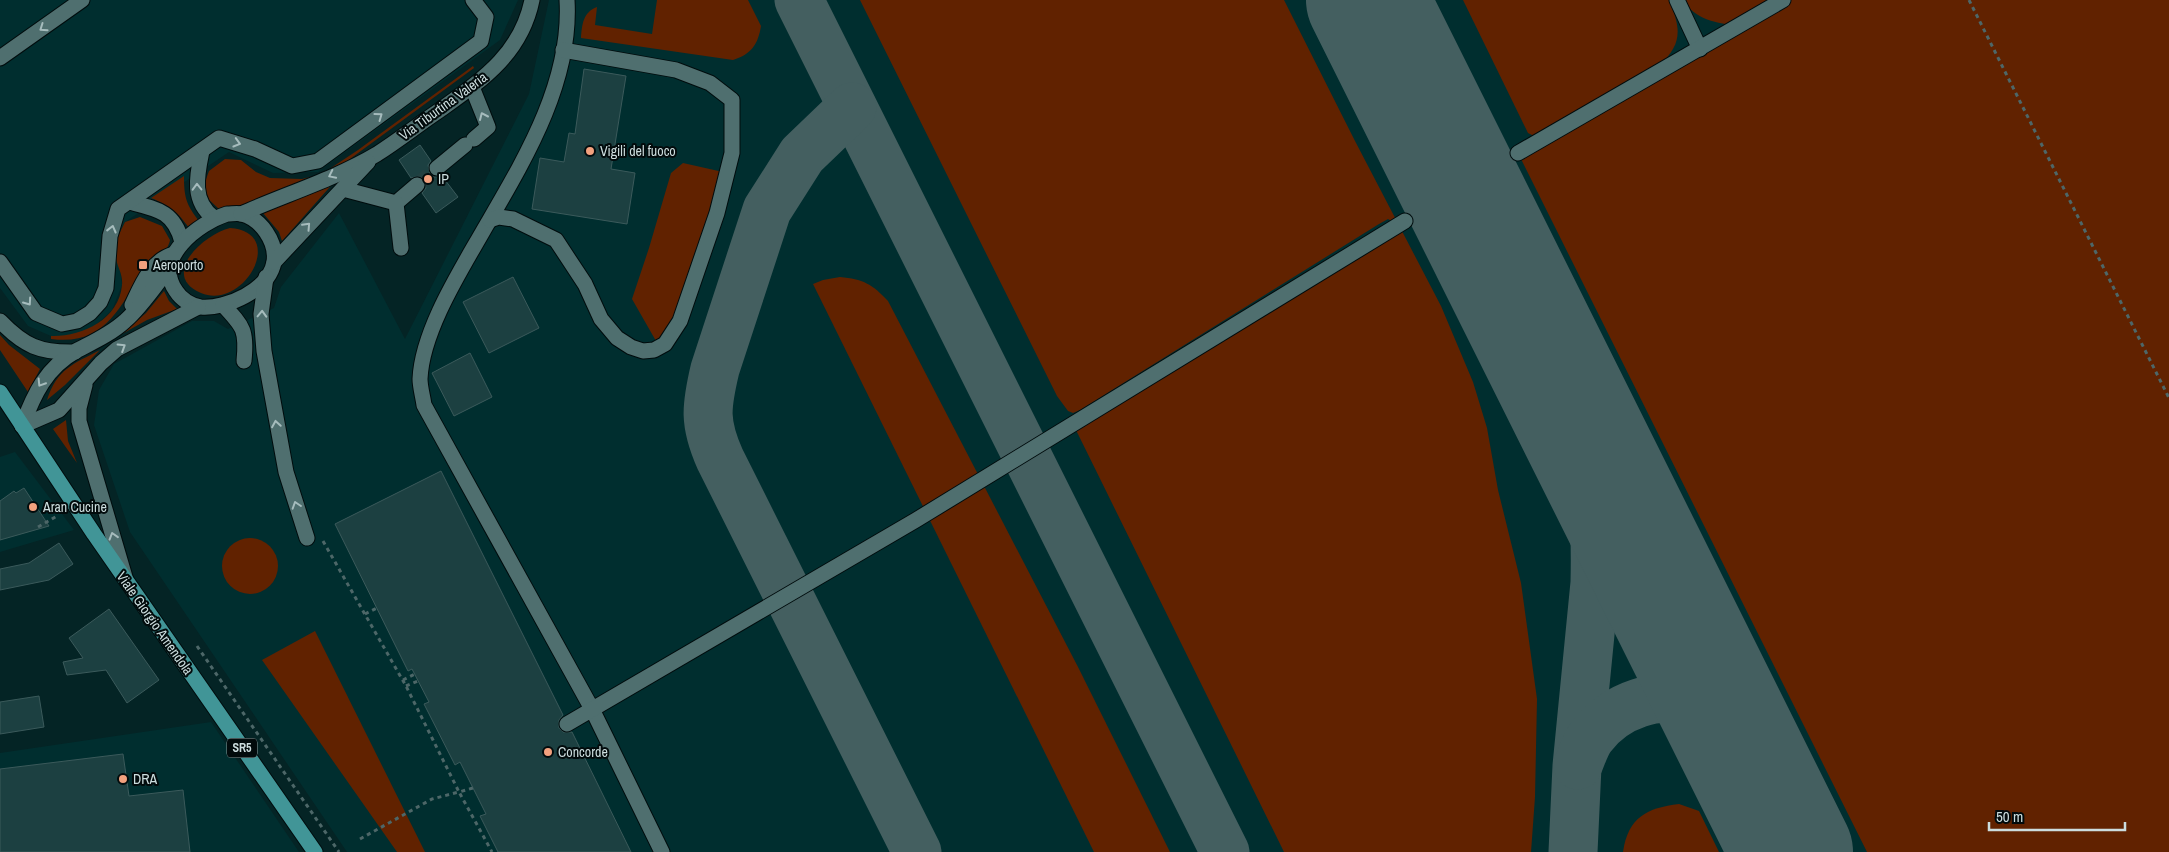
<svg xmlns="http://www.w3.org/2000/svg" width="2169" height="852" viewBox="0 0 2169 852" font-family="'Archivo Narrow',sans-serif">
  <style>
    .built { fill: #002e2f }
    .green { fill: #612200 }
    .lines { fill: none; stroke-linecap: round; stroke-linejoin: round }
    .taxiway { stroke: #445f60; stroke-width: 49 }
    .runway { stroke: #445f60; stroke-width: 122 }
    .building { fill: #1c4041; stroke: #3b5a5b }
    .minor-tunnel { stroke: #224041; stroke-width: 15; stroke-dasharray: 15 8; stroke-linecap: butt }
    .minor-casing { stroke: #000c0d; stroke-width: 17 }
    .major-casing { stroke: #000c0d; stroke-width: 17 }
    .path { stroke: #4d6768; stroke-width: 3; stroke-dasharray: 4 4; stroke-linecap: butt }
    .minor { stroke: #4f6f6f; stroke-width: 15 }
    .major { stroke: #419597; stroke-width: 15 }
    .oneway { stroke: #a6bcbd }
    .poi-dot { fill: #f2a17e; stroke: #020b0c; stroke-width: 2 }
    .labels { text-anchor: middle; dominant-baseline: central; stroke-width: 4; stroke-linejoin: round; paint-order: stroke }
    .shield { fill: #020b0c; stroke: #8f9e9f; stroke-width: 1 }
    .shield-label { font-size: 12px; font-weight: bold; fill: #ccddde }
    .street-label { font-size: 14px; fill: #ccddde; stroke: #020b0c }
    .poi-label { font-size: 14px; fill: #ccddde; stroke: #020b0c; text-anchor: start }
  </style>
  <rect width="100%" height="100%" fill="#042425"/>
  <g class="built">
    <polygon points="0,0 518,0 500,40 318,172 273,173 229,152 125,222 118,235 116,258 120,269 122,285 112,310 96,325 82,332 67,337 51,336 28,326 0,288"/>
    <polygon points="549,0 2169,0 2169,852 347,852 130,532 94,425 99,390 114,364 192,321 214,321 228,329 274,308 281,287 339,213 405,339 529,94"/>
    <polygon points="15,452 74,530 0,552 0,457"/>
    <polygon points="211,722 299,852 0,852 0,753"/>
  </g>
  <g class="green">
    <path d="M657,0h91l13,26c-3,18 -9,28 -28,34l-152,-22c1,-13 2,-26 16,-31l-2,18 57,9z"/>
    <polygon points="860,0 1284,0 1355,141 1441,306 1473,382 1487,428 1498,490 1521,583 1537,699 1535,797 1531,852 1284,852 1075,428 1393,222 1388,219 1379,224 1080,410 1073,413 1068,411 1057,396"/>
    <path d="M1463,0h206c12,29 14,43 -10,66l-125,70 -6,-3z"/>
    <path d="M1683,0h486v852h-302l-349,-699 221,-127c-22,-3 -44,-6 -56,-26z"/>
    <polygon points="473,66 474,68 339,167 243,209 220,210 205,196 205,182 209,171 225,159 241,160 256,172 270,178 302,179 322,174 358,150"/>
    <polygon points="683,163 723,172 672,323 664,336 656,341 632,299 649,248 671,173"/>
    <path d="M184,176c0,21 2,29 16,46l-11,6c-11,-16 -20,-23 -38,-30z"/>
    <polygon points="336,180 282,241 279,232 263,213"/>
    <path d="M140,217l22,9 8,14c-2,13 -18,22 -26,32 -27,37 -39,74 -93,67v-3c30,1 68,-16 71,-51 1,-10 -4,-17 -6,-26 -3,-13 3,-25 9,-37z"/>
    <path d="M230,228c58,4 14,83 -29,65 -42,-18 3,-59 29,-65z"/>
    <path d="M840,277c23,2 32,7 48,24l190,366 92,185h-76l-281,-568 10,-4z"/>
    <polygon points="164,291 169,301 177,309 147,320 122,334 146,313"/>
    <polygon points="0,335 9,345 40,369 28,392 0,350"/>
    <path d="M100,350l-35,35 -18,15c10,-31 26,-36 53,-50z"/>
    <polygon points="66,420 68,441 77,463 53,429"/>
    <circle cx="250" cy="566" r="28"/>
    <polygon points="315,631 425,852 397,852 262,660"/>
    <path d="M1679,804l20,7 20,41h-96c5,-35 24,-44 56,-48z"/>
  </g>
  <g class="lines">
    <g class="taxiway">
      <polyline points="799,0 1225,852"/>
      <path d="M852,107l-50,48 -35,55 -52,159c-9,38 -11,54 5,90l197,393"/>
      <path d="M1569,406c4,11 10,21 13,32 13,43 14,101 13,145l-18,183 -4,86"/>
      <path d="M1578,765c4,-9 7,-20 13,-28 23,-31 69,-49 106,-32 13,7 23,16 34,25"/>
    </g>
    <polyline class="runway" points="1367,0 1792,852"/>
  </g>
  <g class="building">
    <polygon points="584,69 626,76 611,169 635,173 627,224 532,209 540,158 564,162 569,133 575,134"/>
    <polygon points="420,145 431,161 428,165 430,174 434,177 442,176 458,197 436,213 422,193 426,188 424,179 420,176 411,178 399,160"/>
    <polygon points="513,277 539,328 489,353 463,302"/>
    <polygon points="470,353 492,397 454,416 432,373"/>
    <polygon points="441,471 563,715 559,720 559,728 563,732 572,732 631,852 498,852 480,816 486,814 460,762 455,765 424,704 429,702 412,669 408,671 335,524"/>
    <polygon points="24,488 49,526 0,540 0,501 14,491 16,493"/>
    <polygon points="59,543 73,564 49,580 0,590 0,569 29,563"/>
    <polygon points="109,609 159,680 127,703 106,670 67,675 63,662 83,658 69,638"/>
    <polygon points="39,696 44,727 0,734 0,702"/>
    <polygon points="123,754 129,796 183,790 190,852 0,852 0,769"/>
  </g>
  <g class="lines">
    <polyline class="minor-tunnel" points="417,185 437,168"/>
    <defs>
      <g id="minor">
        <path d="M567,0c5,84 -44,162 -85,233 -23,40 -60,99 -62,146 0,8 3,18 4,26l168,304 70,143"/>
        <polyline points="1677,0 1700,49"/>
        <polyline points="0,58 82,0"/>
        <polyline points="472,87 488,127 474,139"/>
        <path d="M202,151c-5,24 -11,50 12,67"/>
        <polyline points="1518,153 1783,0"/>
        <polyline points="437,168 465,145"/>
        <polyline points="343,189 396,203 417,185"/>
        <path d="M129,202c28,7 45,9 53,40"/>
        <polyline points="396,203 401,248"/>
        <path d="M227,214c5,0 10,-1 15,0 19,5 35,28 32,48 -5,28 -47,47 -73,45 -10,-1 -20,-8 -25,-16 -24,-33 23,-68 51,-77z"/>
        <path d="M241,214c45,-20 94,-35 136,-60 22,-14 42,-30 63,-44 42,-30 81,-56 92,-110"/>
        <polyline points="490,220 499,217 513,219 556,240 585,284 601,319 617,338 631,347 643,351 654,350 665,344 680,321 717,213 732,153 732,100 710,83 676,70 563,50"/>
        <polyline points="0,262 36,313 62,324 77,321 90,313 100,302 106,288 110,236 118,209 219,138 255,149 292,166 318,161 481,41 486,17 473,0"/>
        <polyline points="274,262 368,162"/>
        <polyline points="266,277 261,314 264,351 286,472 307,538"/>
        <path d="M132,305c9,-19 19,-45 42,-51"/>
        <path d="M223,305c21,22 24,26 21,56"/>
        <path d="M0,321c24,25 40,32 75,31"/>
        <polyline points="85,385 79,408 79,421 125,577"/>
        <path d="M22,426c12,-32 24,-58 54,-75 17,-9 35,-17 49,-30 17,-15 30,-35 44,-53"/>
        <polyline points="22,426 59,410 101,363 117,349 198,307"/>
        <polyline points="567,724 916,520 1405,221"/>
      </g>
      <polyline id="major" points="0,392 94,534 315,852"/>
    </defs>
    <use href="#minor" class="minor-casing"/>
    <use href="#major" class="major-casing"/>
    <g class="path">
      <polyline points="1969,0 2169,398"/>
      <polyline points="38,527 57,516"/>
      <polyline points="323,541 406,686 459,792 473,788"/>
      <polyline points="365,614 377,608"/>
      <polyline points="197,646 339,852"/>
      <polyline points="403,680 415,674"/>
      <polyline points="406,686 418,681"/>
      <polyline points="360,839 432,799 459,792 492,852"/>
    </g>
    <use href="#minor" class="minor"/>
    <use href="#major" class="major"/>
  </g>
  <defs><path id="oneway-chevron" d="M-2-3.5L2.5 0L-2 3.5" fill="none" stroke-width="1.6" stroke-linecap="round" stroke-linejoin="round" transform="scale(1.25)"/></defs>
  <g class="oneway">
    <use href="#oneway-chevron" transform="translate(43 28) rotate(145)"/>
    <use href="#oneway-chevron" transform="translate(379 116) rotate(-36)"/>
    <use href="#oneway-chevron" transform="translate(483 116) rotate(-114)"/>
    <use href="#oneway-chevron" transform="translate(237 143) rotate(16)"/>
    <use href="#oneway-chevron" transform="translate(332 175) rotate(154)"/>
    <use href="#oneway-chevron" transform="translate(197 187) rotate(-91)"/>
    <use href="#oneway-chevron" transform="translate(307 226) rotate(-47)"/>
    <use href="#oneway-chevron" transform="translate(112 229) rotate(-76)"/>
    <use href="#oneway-chevron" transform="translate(28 302) rotate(55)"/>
    <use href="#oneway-chevron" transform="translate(262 314) rotate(-88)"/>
    <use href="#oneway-chevron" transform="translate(122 347) rotate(-32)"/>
    <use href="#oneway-chevron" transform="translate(41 383) rotate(122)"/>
    <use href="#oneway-chevron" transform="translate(276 424) rotate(-99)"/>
    <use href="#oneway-chevron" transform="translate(296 505) rotate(-108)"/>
    <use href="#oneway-chevron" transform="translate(113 536) rotate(-107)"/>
  </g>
  <g class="poi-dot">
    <circle cx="590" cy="151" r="5"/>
    <circle cx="428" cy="179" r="5"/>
    <rect x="138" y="260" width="10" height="10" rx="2.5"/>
    <circle cx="33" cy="507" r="5"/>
    <circle cx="548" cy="752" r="5"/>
    <circle cx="123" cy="779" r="5"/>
  </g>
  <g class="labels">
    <rect class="shield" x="227" y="738.5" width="30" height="19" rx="4"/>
    <g class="shield-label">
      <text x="242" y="748">SR5</text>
    </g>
    <g class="street-label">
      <text transform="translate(443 106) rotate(-36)">Via Tiburtina Valeria</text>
      <text transform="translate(155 623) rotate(55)">Viale Giorgio Amendola</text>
    </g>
    <g class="poi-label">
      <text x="600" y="151">Vigili del fuoco</text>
      <text x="438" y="179">IP</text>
      <text x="153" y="265">Aeroporto</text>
      <text x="43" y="507">Aran Cucine</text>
      <text x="558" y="752">Concorde</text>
      <text x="133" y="779">DRA</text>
    </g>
  </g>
  <path d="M1989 822v8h136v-8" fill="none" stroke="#ccddde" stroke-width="2.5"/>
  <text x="1996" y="822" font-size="15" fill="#ccddde" stroke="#020b0c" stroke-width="4" paint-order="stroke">50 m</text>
</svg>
